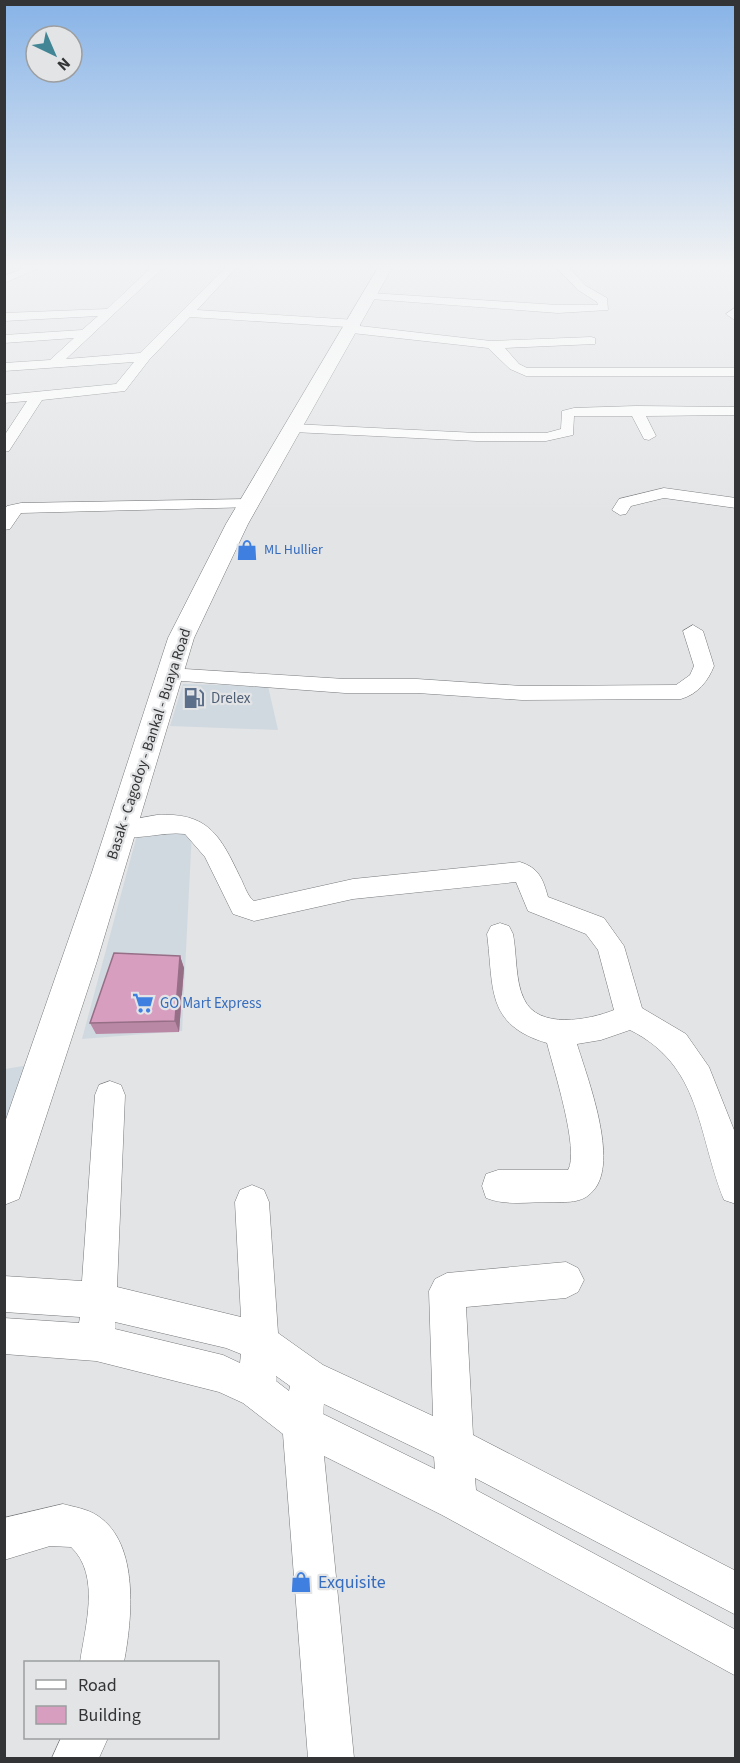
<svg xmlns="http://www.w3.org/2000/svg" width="740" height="1763" viewBox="0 0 740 1763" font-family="'Source Sans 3',sans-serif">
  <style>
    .built { fill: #d1d9e0 }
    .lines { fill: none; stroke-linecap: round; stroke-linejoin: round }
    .street-casing { stroke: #76787a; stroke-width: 1 }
    .secondary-casing { stroke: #76787a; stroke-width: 1 }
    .street { fill: #fff; fill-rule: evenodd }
    .secondary { fill: #fff; fill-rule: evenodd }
    .wall { fill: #b988a5 }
    .shaded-wall { fill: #966f86 }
    .building { fill: #d79ec0; stroke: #966f86; stroke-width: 1.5 }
    .labels { text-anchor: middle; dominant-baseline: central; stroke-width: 4.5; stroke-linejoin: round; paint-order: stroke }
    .far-shop-label { font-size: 14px; fill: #366cbe; stroke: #e2e4e6; text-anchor: start }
    .service-label { font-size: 15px; fill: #4e5e75; stroke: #e2e4e6; text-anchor: start }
    .street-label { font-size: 15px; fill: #333435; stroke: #e2e4e6 }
    .shop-label { font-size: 15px; fill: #366cbe; stroke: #e2e4e6; text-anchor: start }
    .near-shop-label { font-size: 18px; fill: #366cbe; stroke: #e2e4e6; text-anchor: start }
  </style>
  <rect width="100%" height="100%" fill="#e2e4e6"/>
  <g class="built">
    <polygon points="183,684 268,686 278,730 170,726"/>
    <polygon points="192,830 182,1031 82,1039 137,835"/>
    <polygon points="29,1065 5,1129 5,1069"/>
  </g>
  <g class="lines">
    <defs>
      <g id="street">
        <polygon points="29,266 44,266 4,283 4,276"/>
        <polygon points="153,266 165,266 66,359 140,353 227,266 238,266 197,310 356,320 360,321 360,326 491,341 591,337 595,338 595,344 505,348 519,364 527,368 736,368 736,376 526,376 510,369 488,348 352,333 348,332 347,327 190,317 149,360 125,391 42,400 9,451 4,452 4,436 27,401 4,403 4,395 116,384 134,362 4,371 4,363 50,360 74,338 4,343 4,335 82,330 98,316 4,321 4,313 107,309"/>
        <polygon points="555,266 567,266 586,286 607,298 608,310 558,313 371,299 365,296 371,293 558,305 598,305 597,302 578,290"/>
        <polygon points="736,307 736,321 726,314"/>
        <polygon points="636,406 736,407 736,415 646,416 656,436 649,440 644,439 632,416 574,416 573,435 546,441 477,441 293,432 286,428 293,424 477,433 546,433 561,429 562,411 574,408"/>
        <polygon points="664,488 736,498 736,508 664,498 631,506 626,514 620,515 612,510 619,499"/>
        <polygon points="249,499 255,501 257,504 255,507 21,513 10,529 4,530 4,510 7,506 21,503"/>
        <path d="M693,625l10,6 11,35c-6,15 -16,28 -33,33l-159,1 -105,-7h-72l-176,-13 -7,-1 -3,-5 3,-5 7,-1 176,11h72l105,7 154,-1 14,-10 4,-9 -11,-35z"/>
        <path d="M157,815c51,-3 63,20 83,62 4,7 7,19 14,24l99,-22 167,-17c19,6 23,17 28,35l56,21 20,28 18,62 44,26 23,33 27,68v69l-12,-4c-27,-67 -22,-134 -94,-170l-29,10 -24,4c10,33 43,118 16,147 -11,13 -27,11 -43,11 -21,0 -44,4 -64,-4l-4,-12 4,-12 12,-4h70c12,-19 -15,-103 -21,-127 -62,-18 -53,-56 -60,-109l4,-8 9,-3 9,3 4,8c4,20 2,47 11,65 14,31 65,21 90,11l-16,-60 -12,-16 -58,-23 -12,-29 -163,17 -99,22 -21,-7 -28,-57 -20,-23c-23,-3 -50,8 -72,1l-3,-6 3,-6z"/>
        <path d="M110,1081l11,4 4,10 -8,192 124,30 -6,-115 5,-12 12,-5 12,5 5,12 9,131 45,32 110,51 -4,-125 6,-12 12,-6 119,-11 12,6 6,12 -6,12 -12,6 -100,9 7,128 263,136v44l-261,-137 1,12 260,140v46l-294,-161 -118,-59 30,302h-46l-25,-324 -40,-31 -24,-11 -123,-31 -92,-7v-36l75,5 1,-6 -76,-5v-36l78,5 13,-186 4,-10zM115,1322l111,26 15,6 -1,9 -17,-8 -108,-26zM276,1376l14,10 -1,5 -13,-10zM324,1404l110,53 1,12 -112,-55z"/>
        <path d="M63,1504c11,3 25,5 35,12 42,28 34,104 26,146h-44c5,-35 21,-87 -9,-115l-21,-1 -46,14v-42z"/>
        <polygon points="61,1738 108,1738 99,1758 52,1758"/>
      </g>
      <polygon id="secondary" points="379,266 393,266 248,524 194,638 97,961 19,1199 4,1205 4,1125 92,872 168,638 226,524"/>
    </defs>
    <use href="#street" class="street-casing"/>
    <use href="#secondary" class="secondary-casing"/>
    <use href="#street" class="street"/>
    <use href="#secondary" class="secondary"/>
  </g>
  <polygon class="wall" points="180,956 184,968 179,1032 96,1034 90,1023"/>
  <polygon class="shaded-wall" points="180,956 184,968 179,1032 175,1021"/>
  <polygon class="building" points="114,953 180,956 175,1021 90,1023"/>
  <linearGradient id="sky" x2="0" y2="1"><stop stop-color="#87b3e7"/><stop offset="0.52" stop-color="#f2f3f4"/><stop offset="1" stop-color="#f2f3f4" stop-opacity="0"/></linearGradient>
  <rect width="740" height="513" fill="url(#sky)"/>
  <defs>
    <symbol id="shop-bare" viewBox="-9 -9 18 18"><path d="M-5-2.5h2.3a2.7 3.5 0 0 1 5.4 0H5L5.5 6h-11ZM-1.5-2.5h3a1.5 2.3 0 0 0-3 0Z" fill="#3f7fe0" stroke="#e2e4e6" stroke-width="2.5" paint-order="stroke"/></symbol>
    <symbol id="fuel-bare" viewBox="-9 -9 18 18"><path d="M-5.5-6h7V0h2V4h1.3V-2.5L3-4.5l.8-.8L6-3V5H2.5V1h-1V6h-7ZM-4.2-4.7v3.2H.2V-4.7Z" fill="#5c6f8a" stroke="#e2e4e6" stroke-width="2.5" paint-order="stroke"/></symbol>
    <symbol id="supermarket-bare" viewBox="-9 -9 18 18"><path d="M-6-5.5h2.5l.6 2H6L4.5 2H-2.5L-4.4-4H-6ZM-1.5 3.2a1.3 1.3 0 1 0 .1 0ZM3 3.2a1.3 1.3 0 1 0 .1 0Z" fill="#3f7fe0" stroke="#e2e4e6" stroke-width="2.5" paint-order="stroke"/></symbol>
  </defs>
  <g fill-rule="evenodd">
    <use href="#shop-bare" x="232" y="535" width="30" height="30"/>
    <use href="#fuel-bare" x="179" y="683" width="30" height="30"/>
    <use href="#supermarket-bare" x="128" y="988" width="30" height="30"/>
    <use href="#shop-bare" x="286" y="1567" width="30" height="30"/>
  </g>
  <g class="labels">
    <g class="far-shop-label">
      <text x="264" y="550">ML Hullier</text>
    </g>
    <g class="service-label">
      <text x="211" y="698">Drelex</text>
    </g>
    <g class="street-label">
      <text transform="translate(149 744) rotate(-72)">Basak - Cagodoy - Bankal - Buaya Road</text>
    </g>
    <g class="shop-label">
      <text x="160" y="1003">GO Mart Express</text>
    </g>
    <g class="near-shop-label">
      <text x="318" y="1582">Exquisite</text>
    </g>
  </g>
  <rect width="740" height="1763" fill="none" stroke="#333435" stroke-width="12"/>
  <rect x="24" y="1661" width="195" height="78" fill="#e2e4e6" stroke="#9c9e9f" stroke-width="1.5"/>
  <rect x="36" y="1680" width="30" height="9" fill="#ffffff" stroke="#9c9e9f" stroke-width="1.5"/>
  <text x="78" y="1691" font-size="18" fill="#333435">Road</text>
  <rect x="36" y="1706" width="30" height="18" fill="#d79ec0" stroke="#9c9e9f" stroke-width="1.5"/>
  <text x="78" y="1721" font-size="18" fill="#333435">Building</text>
  <g transform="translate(54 54) rotate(136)"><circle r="28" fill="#e2e4e6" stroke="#9c9e9f" stroke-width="1.5"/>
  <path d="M0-4.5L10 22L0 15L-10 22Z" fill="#428695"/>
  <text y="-9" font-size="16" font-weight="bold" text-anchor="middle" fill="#333435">N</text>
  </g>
</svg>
